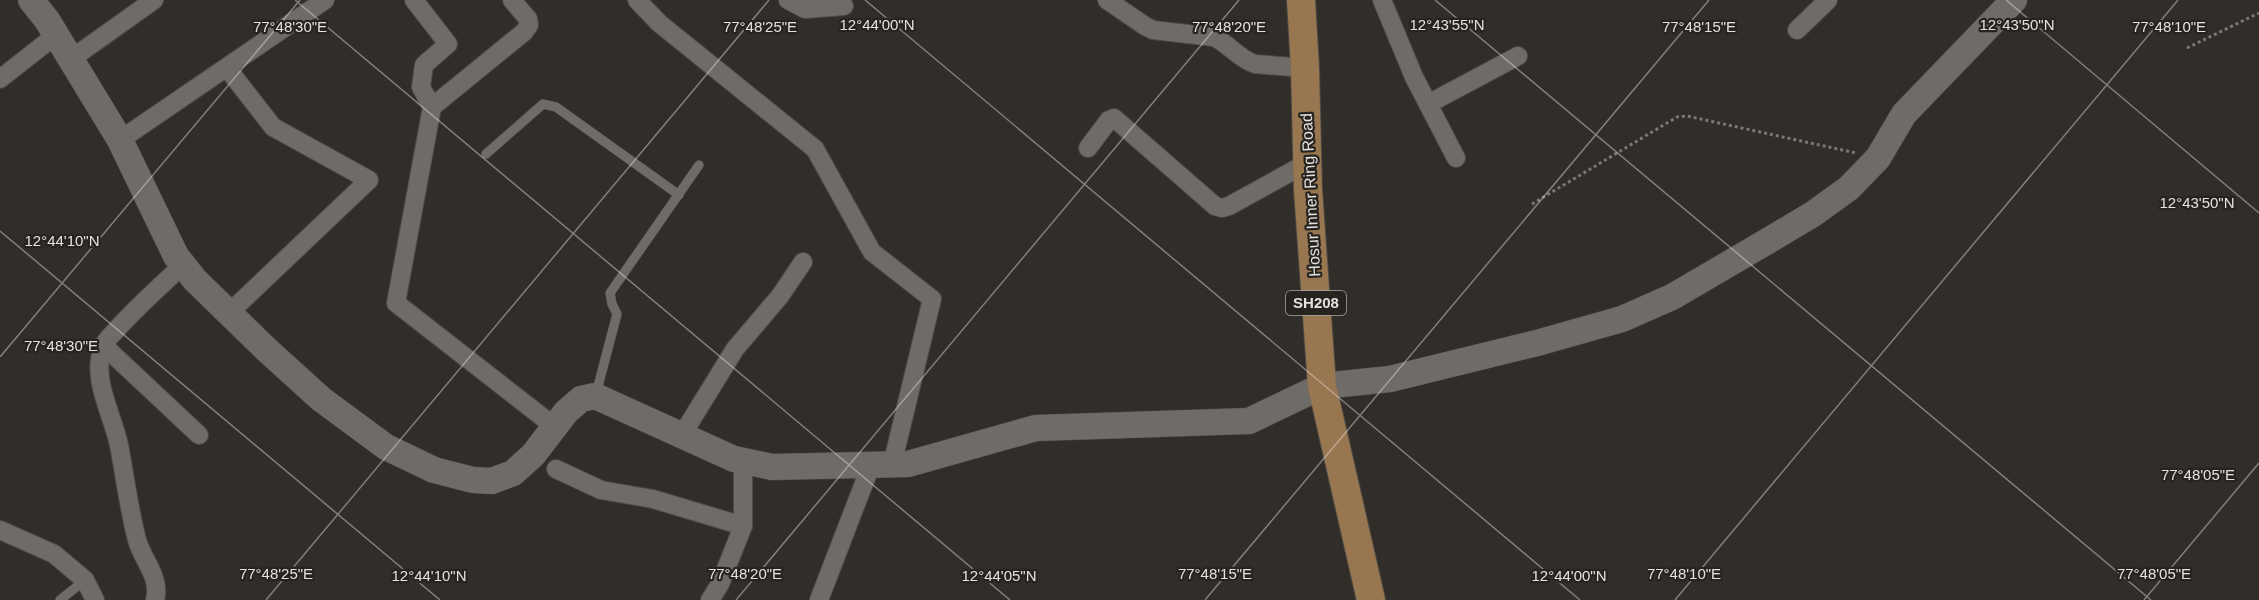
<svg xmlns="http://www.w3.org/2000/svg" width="2259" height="600" font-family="Arial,sans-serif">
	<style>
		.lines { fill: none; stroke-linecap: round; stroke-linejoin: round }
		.lane-casing { stroke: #4e4b47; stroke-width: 10 }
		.street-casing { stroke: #4e4b47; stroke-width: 20 }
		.secondary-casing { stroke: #4e4b47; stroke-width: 27 }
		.primary-casing { stroke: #4e4b47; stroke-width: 30 }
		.path { stroke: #7b7874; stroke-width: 3; stroke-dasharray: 3 3; stroke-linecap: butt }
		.lane { stroke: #6f6b66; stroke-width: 9 }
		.street { stroke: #6f6b66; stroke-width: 18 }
		.secondary { stroke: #6f6b66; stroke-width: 26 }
		.primary { stroke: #98764f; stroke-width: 28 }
		.ticks { fill: none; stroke: #e4e2df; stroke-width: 1.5; stroke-opacity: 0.45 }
		.labels { text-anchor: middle; stroke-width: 4.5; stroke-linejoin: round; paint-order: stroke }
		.shield { fill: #27241f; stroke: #aba9a5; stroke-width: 1.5 }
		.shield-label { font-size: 15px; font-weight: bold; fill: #e4e2df }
		.street-label { font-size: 16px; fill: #e4e2df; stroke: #27241f }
		.ticks-label { font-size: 15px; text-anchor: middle; fill: #e4e2df; stroke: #27241f; stroke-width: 4.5; stroke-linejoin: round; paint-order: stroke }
	</style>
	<rect width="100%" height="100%" fill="#312e29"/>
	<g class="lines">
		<!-- lane casing -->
		<g class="lane-casing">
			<g id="lane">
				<path d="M 486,154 L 543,104 L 556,107 L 679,195"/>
				<path d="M 596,394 L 617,314 L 612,304 L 610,293 L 699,165"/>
				<path d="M 60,600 L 85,580"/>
			</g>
		</g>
		<!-- street casing -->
		<g class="street-casing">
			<g id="street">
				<path d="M 414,0 L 448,44 L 424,65 L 421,87 L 432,107 L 396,303 L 555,427"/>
				<path d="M 637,0 L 659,23 L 815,149 L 872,252 L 932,299 L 892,465"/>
				<path d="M 788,0 L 805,9 L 844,6"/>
				<path d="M 1107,0 L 1145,26 L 1153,30 L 1214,37 C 1229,44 1239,59 1255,64 L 1305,68"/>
				<path d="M 1382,0 L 1414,77 L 1456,158"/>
				<path d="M 1797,30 L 1828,0"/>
				<path d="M 71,59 L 154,0"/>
				<path d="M 227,68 L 273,127 L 369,180 L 229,313"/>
				<path d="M 0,79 L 56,35"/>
				<path d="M 1428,104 L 1518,56"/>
				<path d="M 432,107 L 524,32 L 529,25 L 528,19 L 512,0"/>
				<path d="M 120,140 L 325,0"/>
				<path d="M 1088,148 L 1109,120 L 1114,118 L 1215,206 L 1222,208 L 1229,206 L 1307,163"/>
				<path d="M 103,345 L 199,435"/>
				<path d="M 682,435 L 735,349 L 780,296 L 803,262"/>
				<path d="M 556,469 L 601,490 L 653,499 L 743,526"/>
				<path d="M 0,530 L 54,554 L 85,580 L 95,600"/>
				<path d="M 155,600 C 161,577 143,561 137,540 C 129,509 125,477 119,445 C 112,413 91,379 103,347 C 105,340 113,334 117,329 C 138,306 160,286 183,265"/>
				<path d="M 710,600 L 720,584 L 743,526 L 743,461"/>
				<path d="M 819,600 L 871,465"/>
			</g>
		</g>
		<!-- secondary casing -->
		<g class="secondary-casing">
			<path id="secondary" d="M 31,0 L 47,20 L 120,140 L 176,256 L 195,280 L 267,350 L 321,399 L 386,447 L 434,470 L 473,480 L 492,481 L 513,473 L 533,455 L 566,412 L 581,399 L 595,396 L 734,459 L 772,467 L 908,464 L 1036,428 L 1249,421 L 1322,386 L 1390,379 L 1537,343 L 1622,319 L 1672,297 L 1766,242 L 1813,214 L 1849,188 L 1878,158 L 1904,114 L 2014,0"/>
		</g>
		<!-- primary casing -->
		<g class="primary-casing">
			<path id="primary" d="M 1301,0 L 1305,68 L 1308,190 L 1322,386 L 1371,600"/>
		</g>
		<!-- path -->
		<g class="path">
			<path d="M 2187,48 L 2259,13"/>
			<path d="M 1532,204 L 1677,117 L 1687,116 L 1856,153"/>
		</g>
		<!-- lane -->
		<use href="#lane" class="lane"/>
		<!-- street -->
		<use href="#street" class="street"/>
		<!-- secondary -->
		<use href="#secondary" class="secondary"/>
		<!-- primary -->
		<use href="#primary" class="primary"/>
	</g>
	<!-- ticks -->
	<path class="ticks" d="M 295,0 L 1010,600M 865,0 L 1580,600M 1435,0 L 2151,600M 2006,0 L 2259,213M 0,231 L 440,600M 0,357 L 300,0M 266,600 L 769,0M 736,600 L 1239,0M 1205,600 L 1709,0M 1675,600 L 2178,0M 2144,600 L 2259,463"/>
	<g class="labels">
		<!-- shield labels -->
		<rect class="shield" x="1286" y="291" width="60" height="24" rx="4.5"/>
		<g class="shield-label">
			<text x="1316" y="308">SH208</text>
		</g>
		<!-- street labels -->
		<g class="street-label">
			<text transform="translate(1310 195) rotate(-93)" y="6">Hosur Inner Ring Road</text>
		</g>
	</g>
	<g class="ticks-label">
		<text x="877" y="30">12°44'00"N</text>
		<text x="1447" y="30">12°43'55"N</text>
		<text x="2017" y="30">12°43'50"N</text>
		<text x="290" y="32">77°48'30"E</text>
		<text x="760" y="32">77°48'25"E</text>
		<text x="1229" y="32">77°48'20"E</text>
		<text x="1699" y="32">77°48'15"E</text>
		<text x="2169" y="32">77°48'10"E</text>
		<text x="2197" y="208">12°43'50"N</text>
		<text x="62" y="246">12°44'10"N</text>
		<text x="61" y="351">77°48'30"E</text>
		<text x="2198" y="480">77°48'05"E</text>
		<text x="276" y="579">77°48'25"E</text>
		<text x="745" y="579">77°48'20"E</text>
		<text x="1215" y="579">77°48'15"E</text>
		<text x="1684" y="579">77°48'10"E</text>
		<text x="2154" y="579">77°48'05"E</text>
		<text x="429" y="581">12°44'10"N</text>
		<text x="999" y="581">12°44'05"N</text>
		<text x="1569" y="581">12°44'00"N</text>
	</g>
</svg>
